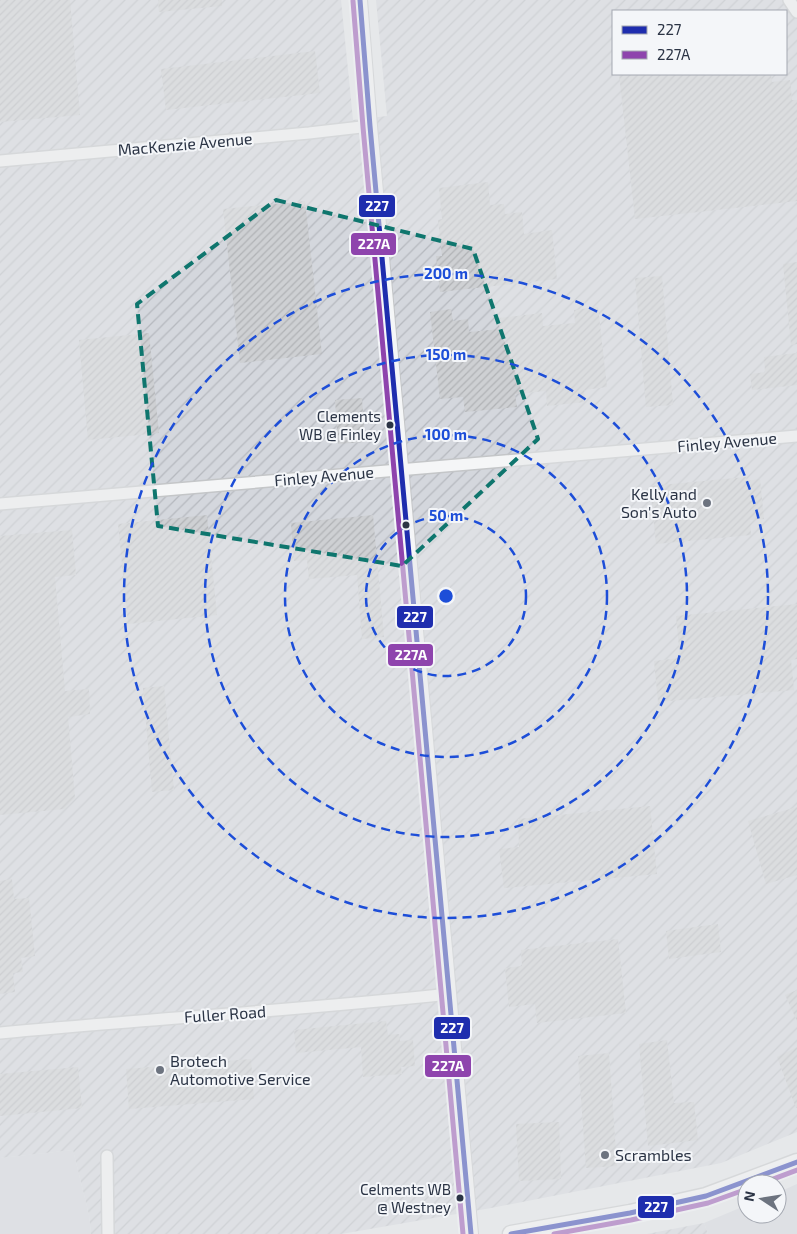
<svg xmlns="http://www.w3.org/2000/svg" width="797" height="1234" font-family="'Exo 2',sans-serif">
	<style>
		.built { fill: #d4d7dd }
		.industrial { fill: url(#industrial-furrows); fill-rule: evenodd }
		.building { fill: url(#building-hatch) }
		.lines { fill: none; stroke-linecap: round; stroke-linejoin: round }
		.minor-casing { stroke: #c4c6c8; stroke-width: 14 }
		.tertiary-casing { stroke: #c4c6c8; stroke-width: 16 }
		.secondary-casing { stroke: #c4c6c8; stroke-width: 19 }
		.minor { stroke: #f5f6f7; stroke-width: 11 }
		.tertiary { stroke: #f5f6f7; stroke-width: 14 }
		.secondary { stroke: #f8f8f8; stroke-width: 16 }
		.bus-1-casing { stroke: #f4f6f9; stroke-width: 9 }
		.bus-2-casing { stroke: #f4f6f9; stroke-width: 9 }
		.bus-1 { stroke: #1e2dae; stroke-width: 5 }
		.bus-2 { stroke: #8e44ad; stroke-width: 5 }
		.marked { fill: none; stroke: #0f766e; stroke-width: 4; stroke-dasharray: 10 6; stroke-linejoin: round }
		.ring { fill: none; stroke: #1d4ed8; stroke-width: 2.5; stroke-dasharray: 9 6 }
		.bus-dot { fill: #2b3445; stroke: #f4f6f9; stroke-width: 2 }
		.poi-dot { fill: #6c737f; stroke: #f4f6f9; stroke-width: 2 }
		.labels { text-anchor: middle; stroke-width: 4; stroke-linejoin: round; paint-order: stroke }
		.bus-label { font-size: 15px; fill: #2b3445; stroke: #f4f6f9; text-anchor: end }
		.street-label { font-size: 16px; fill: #2b3445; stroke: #f4f6f9 }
		.poi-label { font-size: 16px; fill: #2b3445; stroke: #f4f6f9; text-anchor: start }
		.centre { fill: #1d4ed8; stroke: #f4f6f9; stroke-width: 2.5 }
		.ring-label { font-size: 15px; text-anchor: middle; font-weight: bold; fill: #1d4ed8; stroke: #f4f6f9; stroke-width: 4; stroke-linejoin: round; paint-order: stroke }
		.line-badge { stroke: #f4f6f9; stroke-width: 2 }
		.badge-label { font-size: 14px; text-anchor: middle; font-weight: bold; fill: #fff }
	</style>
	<defs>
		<pattern id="industrial-furrows" width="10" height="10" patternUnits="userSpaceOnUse" patternTransform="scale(1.25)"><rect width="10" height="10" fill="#d4d7dd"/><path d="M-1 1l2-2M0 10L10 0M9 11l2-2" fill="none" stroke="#b6b9bf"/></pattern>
		<pattern id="building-hatch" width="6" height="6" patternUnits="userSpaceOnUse" patternTransform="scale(1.25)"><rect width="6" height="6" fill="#ced0d3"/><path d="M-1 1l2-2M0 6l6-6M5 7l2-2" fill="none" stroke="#b1b3b6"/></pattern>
	</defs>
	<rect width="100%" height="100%" fill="#e6e8ea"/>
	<!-- built -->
	<g class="built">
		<path d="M 73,1150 L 89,1215 L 91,1234 L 0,1234 L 0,1158 Z"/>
		<path d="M 797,1184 L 797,1234 L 708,1234 L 704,1223 L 747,1205 L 747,1214 L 777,1214 L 777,1193 Z"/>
	</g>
	<!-- industrial -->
	<g class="industrial">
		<path d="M 0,0 L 341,0 L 353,120 L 387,116 L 376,0 L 797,0 L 797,1132 L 721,1163 L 491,1208 L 341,1234 L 91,1234 L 89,1215 L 73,1150 L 0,1158 ZM 613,11 L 786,11 L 786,74 L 613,74 Z"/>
		<path d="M 704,1223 L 708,1234 L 647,1234 Z"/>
	</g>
	<!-- building -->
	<g class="building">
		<path d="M 0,0 L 70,0 L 80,115 L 0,122 Z"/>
		<path d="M 158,0 L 222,0 L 222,6 L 159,12 Z"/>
		<path d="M 315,51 L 320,93 L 166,110 L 161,69 Z"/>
		<path d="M 619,74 L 771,74 L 772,82 L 790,80 L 792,100 L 797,100 L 797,201 L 635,219 Z"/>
		<path d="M 488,182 L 490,205 L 504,204 L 505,214 L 522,212 L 524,234 L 552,230 L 557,279 L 440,292 L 436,256 L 442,256 L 438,220 L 442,219 L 439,188 Z"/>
		<path d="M 305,201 L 322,354 L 240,363 L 223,209 Z"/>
		<path d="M 797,262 L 797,344 L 791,345 L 783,264 Z"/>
		<path d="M 662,276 L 673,405 L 646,407 L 635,278 Z"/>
		<path d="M 598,307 L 607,387 L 584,390 L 585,402 L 547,406 L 546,391 L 515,394 L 517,407 L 465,412 L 463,397 L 440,399 L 430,312 L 451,309 L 453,321 L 468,319 L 469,332 L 500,329 L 499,318 L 542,313 L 543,326 L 575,323 L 574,310 Z"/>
		<path d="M 149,333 L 159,433 L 88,440 L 79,340 Z"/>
		<path d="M 797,353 L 797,385 L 752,390 L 750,374 L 765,372 L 764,357 Z"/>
		<path d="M 362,398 L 365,442 L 338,444 L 335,400 Z"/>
		<path d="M 746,477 L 747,481 L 760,479 L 764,519 L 750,520 L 751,535 L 656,544 L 650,486 Z"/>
		<path d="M 207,515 L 217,615 L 128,624 L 118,524 Z"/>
		<path d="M 373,515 L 384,637 L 362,639 L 357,575 L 309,579 L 307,560 L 294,561 L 291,523 Z"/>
		<path d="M 72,530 L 76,575 L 55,577 L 65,691 L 89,689 L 90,714 L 68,717 L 75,798 L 64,809 L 0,815 L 0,536 Z"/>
		<path d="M 797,604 L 797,659 L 791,660 L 794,690 L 658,702 L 654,661 L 680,658 L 676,616 Z"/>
		<path d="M 164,686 L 174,790 L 152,792 L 143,688 Z"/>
		<path d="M 650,806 L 657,874 L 504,888 L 499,849 L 519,847 L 518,819 Z"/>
		<path d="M 797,807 L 797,875 L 766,884 L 748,821 Z"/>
		<path d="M 12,879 L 14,899 L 29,898 L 35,956 L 21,958 L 23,972 L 13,973 L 15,992 L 0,994 L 0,881 Z"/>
		<path d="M 718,924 L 721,952 L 669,959 L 666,931 Z"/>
		<path d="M 618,939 L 626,1013 L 537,1023 L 535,1004 L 509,1007 L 505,968 L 522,966 L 521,950 Z"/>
		<path d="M 797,990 L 797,1021 L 785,995 Z"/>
		<path d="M 386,1021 L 388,1035 L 399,1034 L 400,1041 L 413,1040 L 415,1066 L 401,1067 L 402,1074 L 363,1077 L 361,1047 L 296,1053 L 294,1030 Z"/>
		<path d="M 667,1040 L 674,1103 L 694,1102 L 698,1140 L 648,1146 L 639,1044 Z"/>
		<path d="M 797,1047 L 797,1108 L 796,1108 L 777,1057 Z"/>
		<path d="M 609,1053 L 617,1166 L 586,1168 L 578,1056 Z"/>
		<path d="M 251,1059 L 254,1099 L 129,1109 L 126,1069 Z"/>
		<path d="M 78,1067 L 82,1108 L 0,1116 L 0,1074 Z"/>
		<path d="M 559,1122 L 561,1179 L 519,1181 L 516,1124 Z"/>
	</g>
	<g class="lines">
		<!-- minor casing -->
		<g class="minor-casing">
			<g id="minor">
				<path d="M 789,0 L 797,12"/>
				<path d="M 0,161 L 309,133 L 370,126"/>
				<path d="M 0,504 L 797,436"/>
				<path d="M 0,1033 C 150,1019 300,1010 449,994"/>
				<path d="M 107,1156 L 108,1234"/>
			</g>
		</g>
		<!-- tertiary casing -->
		<g class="tertiary-casing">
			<path id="tertiary" d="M 360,0 L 370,126 L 471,1234"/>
		</g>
		<!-- secondary casing -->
		<g class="secondary-casing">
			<path id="secondary" d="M 511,1234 L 630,1213 L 706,1196 L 797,1162"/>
		</g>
		<!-- minor -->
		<use href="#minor" class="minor"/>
		<!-- tertiary -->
		<use href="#tertiary" class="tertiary"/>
		<!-- secondary -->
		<use href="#secondary" class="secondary"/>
		<!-- bus-1 casing -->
		<g class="bus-1-casing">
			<g id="bus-1">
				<path d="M 360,0 L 370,126 L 471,1234"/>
				<path d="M 511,1234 L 630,1213 L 706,1196 L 797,1162"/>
			</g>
		</g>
		<!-- bus-2 casing -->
		<g class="bus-2-casing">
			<g id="bus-2">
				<path d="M 353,1 L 363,127 L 463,1234"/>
				<path d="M 760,1184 L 797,1170"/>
				<path d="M 554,1234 L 631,1220 L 708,1203 L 747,1189"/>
			</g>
		</g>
		<!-- bus-1 -->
		<use href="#bus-1" class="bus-1"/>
		<!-- bus-2 -->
		<use href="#bus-2" class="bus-2"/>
	</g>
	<!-- marked area -->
	<path d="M0 0H797V1234H0ZM 276,200 L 473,249 L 538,439 L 402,566 L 158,526 L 137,304 Z" fill="#e6e8ea" fill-opacity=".55" fill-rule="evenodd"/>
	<path class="marked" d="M 276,200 L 473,249 L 538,439 L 402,566 L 158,526 L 137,304 Z"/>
	<!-- distance rings -->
	<g class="ring">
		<circle cx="446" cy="596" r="80"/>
		<circle cx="446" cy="596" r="161"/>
		<circle cx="446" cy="596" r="241"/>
		<circle cx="446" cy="596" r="322"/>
	</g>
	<!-- markers -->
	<g class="bus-dot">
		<circle cx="390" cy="425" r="4.5"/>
		<circle cx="406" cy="525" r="4.5"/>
		<circle cx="460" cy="1198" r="4.5"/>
	</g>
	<g class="poi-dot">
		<circle cx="707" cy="503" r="5"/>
		<circle cx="160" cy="1070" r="5"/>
		<circle cx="605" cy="1155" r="5"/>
	</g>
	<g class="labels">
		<!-- bus labels -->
		<g class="bus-label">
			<text x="381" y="422">Clements<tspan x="381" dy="18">WB @ Finley</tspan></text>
			<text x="451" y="1195">Celments WB<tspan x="451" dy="18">@ Westney</tspan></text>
		</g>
		<!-- street labels -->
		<g class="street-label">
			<text transform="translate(185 144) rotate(-5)" y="6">MacKenzie Avenue</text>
			<text transform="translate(727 442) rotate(-5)" y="6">Finley Avenue</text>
			<text transform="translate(324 476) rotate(-5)" y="6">Finley Avenue</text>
			<text transform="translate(225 1014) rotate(-4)" y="6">Fuller Road</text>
		</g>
		<!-- poi labels -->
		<g class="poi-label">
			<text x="697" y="500" text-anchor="end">Kelly and<tspan x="697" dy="18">Son's Auto</tspan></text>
			<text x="170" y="1067">Brotech<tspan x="170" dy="18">Automotive Service</tspan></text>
			<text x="615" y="1161">Scrambles</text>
		</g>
	</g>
	<circle cx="446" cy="596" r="8" class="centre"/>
	<g class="ring-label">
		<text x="446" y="279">200 m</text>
		<text x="446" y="360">150 m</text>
		<text x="446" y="440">100 m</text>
		<text x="446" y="521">50 m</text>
	</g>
	<g class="line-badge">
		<rect x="358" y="194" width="38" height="24" rx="5" fill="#1e2dae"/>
		<rect x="350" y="232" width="47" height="24" rx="5" fill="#8e44ad"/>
		<rect x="396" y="605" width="38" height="24" rx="5" fill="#1e2dae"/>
		<rect x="387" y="643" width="47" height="24" rx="5" fill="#8e44ad"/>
		<rect x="433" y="1016" width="38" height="24" rx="5" fill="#1e2dae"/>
		<rect x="424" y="1054" width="48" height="24" rx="5" fill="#8e44ad"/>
		<rect x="637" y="1195" width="38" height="24" rx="5" fill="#1e2dae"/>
	</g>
	<g class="badge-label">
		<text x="377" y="211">227</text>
		<text x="374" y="249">227A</text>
		<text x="415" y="622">227</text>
		<text x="411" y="660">227A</text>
		<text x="452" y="1033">227</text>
		<text x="448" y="1071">227A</text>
		<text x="656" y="1212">227</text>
	</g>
	<!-- legend -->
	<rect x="612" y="10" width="175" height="65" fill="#f4f6f9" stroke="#a4a8b1"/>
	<rect x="622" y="26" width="25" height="8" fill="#1e2dae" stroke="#a4a8b1"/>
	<text x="657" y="35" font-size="15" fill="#2b3445">227</text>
	<rect x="622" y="51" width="25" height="8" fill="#8e44ad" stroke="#a4a8b1"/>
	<text x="657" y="60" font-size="15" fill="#2b3445">227A</text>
	<!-- north arrow -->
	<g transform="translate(762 1199) rotate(282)"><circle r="24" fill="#f4f6f9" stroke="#a4a8b1"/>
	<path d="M0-4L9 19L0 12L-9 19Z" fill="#6c737f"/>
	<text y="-8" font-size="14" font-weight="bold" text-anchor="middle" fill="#2b3445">N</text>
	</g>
</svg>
